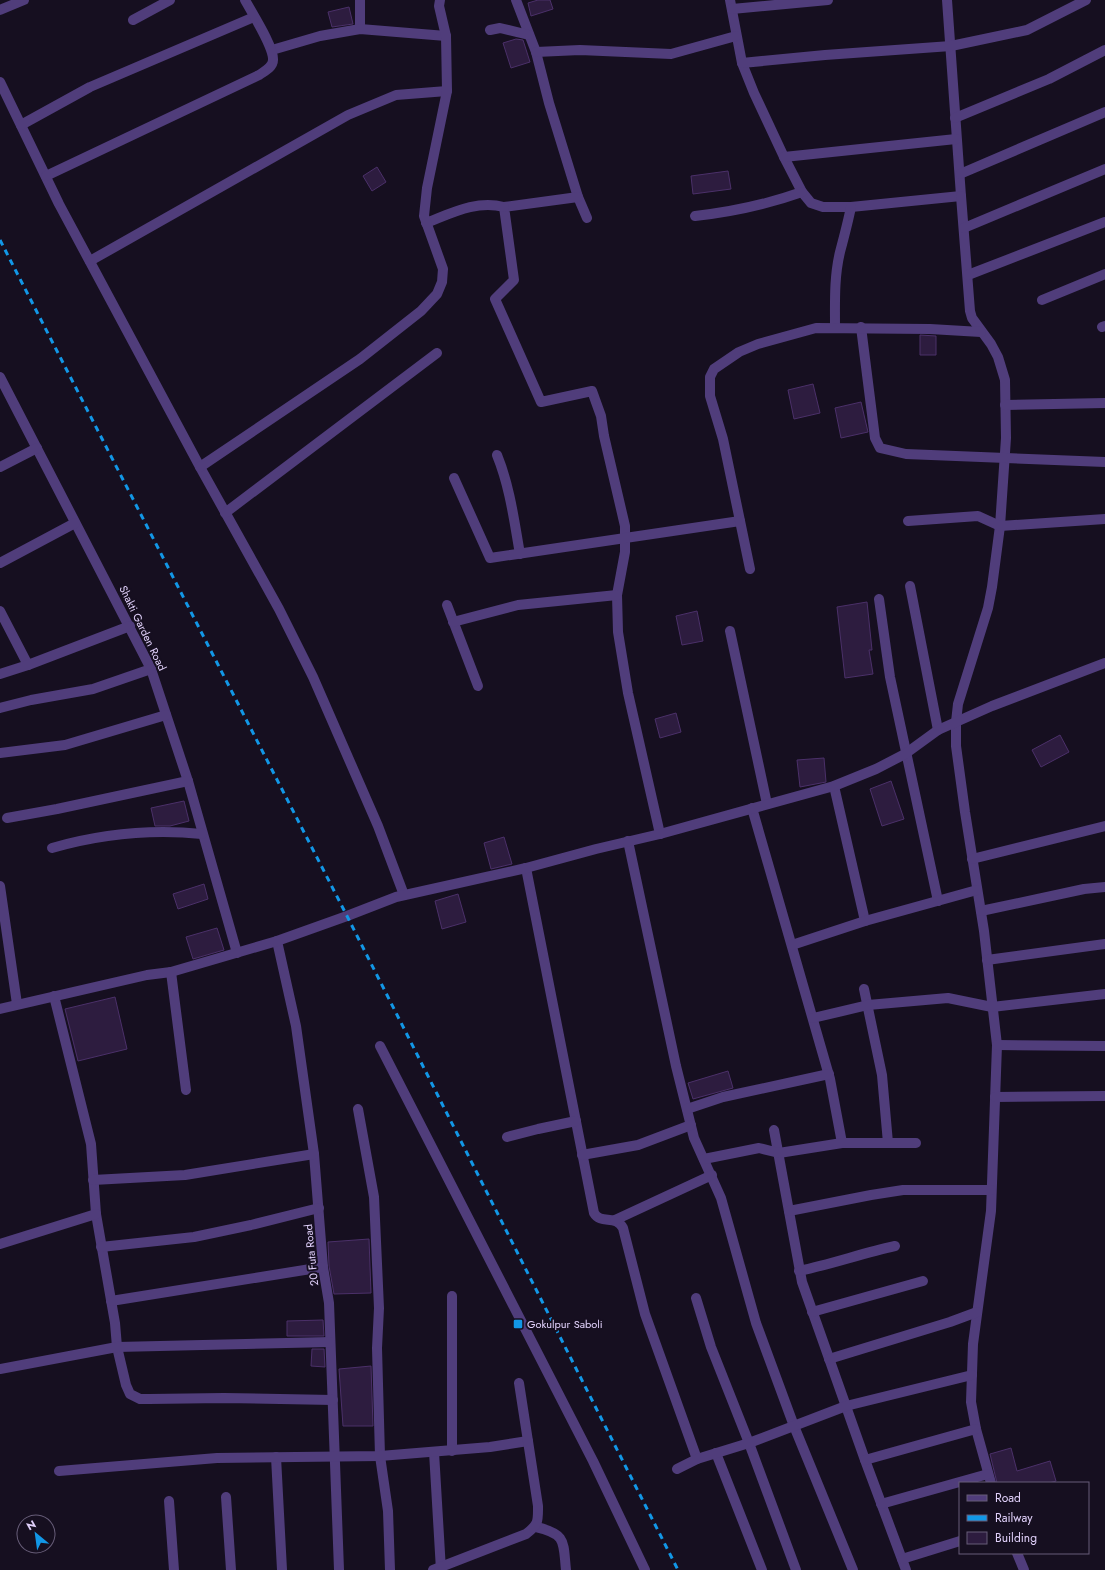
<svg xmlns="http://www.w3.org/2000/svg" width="1105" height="1570" font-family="Jost,sans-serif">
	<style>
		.building { fill: #2d1c3f; stroke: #4b3069 }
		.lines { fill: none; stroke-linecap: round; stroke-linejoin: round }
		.minor { stroke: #503d7b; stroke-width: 10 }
		.rail { stroke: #1297e6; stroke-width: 3; stroke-dasharray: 6 5; stroke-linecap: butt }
		.poi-dot { fill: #1297e6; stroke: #160f20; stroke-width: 1.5 }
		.labels { text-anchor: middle; stroke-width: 4; stroke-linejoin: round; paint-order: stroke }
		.street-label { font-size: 11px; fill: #e1d1fb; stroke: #160f20 }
		.poi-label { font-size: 11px; fill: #e1d1fb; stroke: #160f20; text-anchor: start }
	</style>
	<rect width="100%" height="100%" fill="#160f20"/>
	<!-- building -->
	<g class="building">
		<path d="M 538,0 L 550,0 L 553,9 L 531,16 L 528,3 Z"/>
		<path d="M 349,7 L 353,24 L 332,27 L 328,12 Z"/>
		<path d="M 516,39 L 523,40 L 530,62 L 511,68 L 503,43 Z"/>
		<path d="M 377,167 L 386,182 L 372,191 L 363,176 Z"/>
		<path d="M 728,171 L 731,189 L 693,194 L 691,176 Z"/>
		<path d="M 920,335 L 936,336 L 936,355 L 920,355 Z"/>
		<path d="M 813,384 L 820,413 L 794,419 L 788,390 Z"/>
		<path d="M 861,402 L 868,432 L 841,438 L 835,408 Z"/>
		<path d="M 867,602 L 872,650 L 869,650 L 873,674 L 845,678 L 837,607 Z"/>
		<path d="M 697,611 L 703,641 L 682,645 L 676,616 Z"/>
		<path d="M 676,713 L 681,732 L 660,738 L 655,719 Z"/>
		<path d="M 1060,735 L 1069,752 L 1041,767 L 1032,750 Z"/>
		<path d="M 824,758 L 826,782 L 800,787 L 797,760 Z"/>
		<path d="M 891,781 L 904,819 L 882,826 L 870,789 Z"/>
		<path d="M 184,801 L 189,821 L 170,826 L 155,826 L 151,808 Z"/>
		<path d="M 504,837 L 512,864 L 491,869 L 484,843 Z"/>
		<path d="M 204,884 L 208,899 L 178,909 L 173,894 Z"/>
		<path d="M 458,894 L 466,922 L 442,929 L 435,901 Z"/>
		<path d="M 217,928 L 224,950 L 193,959 L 186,937 Z"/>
		<path d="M 115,997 L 127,1049 L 78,1061 L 65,1009 Z"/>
		<path d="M 728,1071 L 733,1088 L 693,1099 L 688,1083 Z"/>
		<path d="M 369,1239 L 371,1293 L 334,1294 L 329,1266 L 328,1242 Z"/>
		<path d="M 323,1320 L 324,1336 L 287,1336 L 287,1321 Z"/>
		<path d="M 312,1349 L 324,1349 L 325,1367 L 311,1366 Z"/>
		<path d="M 371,1366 L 373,1426 L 343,1426 L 339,1369 Z"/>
		<path d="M 1011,1448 L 1017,1471 L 1050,1461 L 1056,1481 L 1049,1483 L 997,1483 L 990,1454 Z"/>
	</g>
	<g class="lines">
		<!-- minor -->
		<g class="minor">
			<path d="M 360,0 L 360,29"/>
			<path d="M 516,0 L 536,52 L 549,103 L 578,197 L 587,218"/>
			<path d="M 730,0 L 742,63 L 754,93 L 784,157 L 802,192 L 811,203 L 823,207 L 851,207 L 961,196 L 947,0"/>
			<path d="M 732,9 L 828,0"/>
			<path d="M 0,10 L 24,0"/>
			<path d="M 133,20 L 170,0"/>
			<path d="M 490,30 L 500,28 L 529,35"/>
			<path d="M 272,50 L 320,36 L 360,29 L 446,36"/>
			<path d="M 536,52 L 580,50 L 671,54 L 736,36"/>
			<path d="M 742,63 L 825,55 L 951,46 L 1027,30 L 1086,0"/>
			<path d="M 0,82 L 59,204 L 200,467 L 279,609 L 313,677 L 378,826 L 404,895"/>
			<path d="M 955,118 L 1049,79 L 1105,50"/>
			<path d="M 21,125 L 90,87 L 254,17"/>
			<path d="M 784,157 L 956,139"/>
			<path d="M 960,174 L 1105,112"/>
			<path d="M 46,176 L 259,75 C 265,71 273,67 273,60 C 274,47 252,13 245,0"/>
			<path d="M 961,196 L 970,311 L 972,318 L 991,344 L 998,357 L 1005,380 L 1006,438 L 1000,526 L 992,587 L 988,608 L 958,704 L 956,722 L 956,746 L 965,812 L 984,931 L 997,1045 L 991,1211 L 973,1344 L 971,1402 L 976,1429 L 991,1483"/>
			<path d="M 578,197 L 504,207 L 514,280 L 495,299 L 541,402 L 592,391 L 601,416 L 604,436 L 625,526 L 625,552 L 617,595 L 618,632 L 628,693 L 660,834"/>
			<path d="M 695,216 C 731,212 768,204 802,192"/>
			<path d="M 426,223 C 452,213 476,200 504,207"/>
			<path d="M 964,228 L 1105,169"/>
			<path d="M 90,261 L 348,115 L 396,95 L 447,91"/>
			<path d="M 968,275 L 1105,222"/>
			<path d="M 1042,300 L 1105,274"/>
			<path d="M 835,327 C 835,302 834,277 840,252 C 844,237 848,222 851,207"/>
			<path d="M 861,327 L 875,438 L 880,448 L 906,454 L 1105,462"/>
			<path d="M 1102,327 L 1105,326"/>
			<path d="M 0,377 L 151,669 L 188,781 L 237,953"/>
			<path d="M 1005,405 L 1105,403"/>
			<path d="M 497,455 C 510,487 514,520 520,554"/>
			<path d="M 0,467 L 37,448"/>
			<path d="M 200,467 L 360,359 L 421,311 L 437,294 L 442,282 L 443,269 L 424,216 L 427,188 L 447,91 L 446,36 L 439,6 L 440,0"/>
			<path d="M 454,478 L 490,558 L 740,521"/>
			<path d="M 225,513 L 437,353"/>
			<path d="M 908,521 L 978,516 L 1000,526 L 1105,519"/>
			<path d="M 0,563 L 75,523"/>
			<path d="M 750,569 L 723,439 L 710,396 L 710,377 L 714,369 L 739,352 L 758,344 L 816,328 L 930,329 L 981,332"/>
			<path d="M 910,586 L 938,730"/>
			<path d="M 879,599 L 890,677 L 938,901"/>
			<path d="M 447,605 L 478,686"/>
			<path d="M 0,611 L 28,665"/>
			<path d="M 453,622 L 518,605 L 617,595"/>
			<path d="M 730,631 L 767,804"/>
			<path d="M 0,674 L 28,665 L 130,626"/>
			<path d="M 0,708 L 31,700 L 93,689 L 151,669"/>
			<path d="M 0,753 L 65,745 L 166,715"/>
			<path d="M 834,786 L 865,921"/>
			<path d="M 752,808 L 830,1079 L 842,1143"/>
			<path d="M 7,818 L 57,809 L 188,781"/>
			<path d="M 628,841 L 676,1066 L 694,1138 L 721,1198 L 756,1323 L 794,1426 L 853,1570"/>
			<path d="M 52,848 C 101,834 152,829 202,834"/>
			<path d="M 972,859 L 1105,826"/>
			<path d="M 526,868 L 594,1213 C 601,1225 616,1214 623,1228 L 645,1314 L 697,1459"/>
			<path d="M 0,886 L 17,1004"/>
			<path d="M 981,911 L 1084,889 L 1105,887"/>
			<path d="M 277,941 L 296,1026 L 314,1154 L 323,1267 L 329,1303 L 339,1570"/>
			<path d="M 792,945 L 865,921 L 977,890"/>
			<path d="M 987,960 L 1105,944"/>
			<path d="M 171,972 L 186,1090"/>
			<path d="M 864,989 L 882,1075 L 888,1143"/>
			<path d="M 54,996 L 91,1144 L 96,1214 L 115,1323 L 117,1347 L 126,1385 L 130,1394 L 140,1399 L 149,1399 L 224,1398 L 333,1400"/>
			<path d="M 0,1009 L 147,975 L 171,972 L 277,941 L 347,916 L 396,897 L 526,868 L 596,849 L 660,834 L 834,786 L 876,769 L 905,754 L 938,730 L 992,706 L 1105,663"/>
			<path d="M 813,1018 L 868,1005 L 948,998 L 992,1007 L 1105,994"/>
			<path d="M 997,1045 L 1105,1046"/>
			<path d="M 380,1046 L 593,1461 L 645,1570"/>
			<path d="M 995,1097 L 1105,1096"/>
			<path d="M 358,1109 L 374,1197 L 379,1308 L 377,1348 L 380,1456 L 388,1511 L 390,1570"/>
			<path d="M 687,1109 L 723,1097 L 829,1074"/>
			<path d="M 774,1130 L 802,1282 L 865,1460 L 906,1570"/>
			<path d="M 507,1137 L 538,1129 L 576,1121"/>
			<path d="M 582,1155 L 638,1145 L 691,1125"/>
			<path d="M 704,1159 L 759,1148 L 779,1153 L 842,1143 L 916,1143"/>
			<path d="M 93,1180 L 185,1175 L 314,1154"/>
			<path d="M 789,1211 L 871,1195 L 903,1190 L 991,1190"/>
			<path d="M 615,1220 L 712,1175"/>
			<path d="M 0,1244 L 96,1214"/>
			<path d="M 101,1247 L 194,1237 L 251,1225 L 319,1208"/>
			<path d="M 799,1271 C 832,1264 863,1253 895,1246"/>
			<path d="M 696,1298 L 711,1347 L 749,1443 L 796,1570"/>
			<path d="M 111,1301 L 323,1267"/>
			<path d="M 812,1312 L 923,1281"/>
			<path d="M 829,1359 L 950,1322 L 977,1312"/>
			<path d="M 0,1369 L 117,1347 L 330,1342"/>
			<path d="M 452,1451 L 452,1296"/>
			<path d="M 434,1452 L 441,1570"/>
			<path d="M 716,1453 L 762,1570"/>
			<path d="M 276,1457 L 282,1570"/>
			<path d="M 865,1460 L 976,1429"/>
			<path d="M 677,1469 L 697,1459 L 749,1443 L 846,1406 L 972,1375"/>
			<path d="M 59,1471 L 217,1458 L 380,1456 L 490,1447 L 528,1441"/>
			<path d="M 226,1497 L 231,1570"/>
			<path d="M 169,1501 L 174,1570"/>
			<path d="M 881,1504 L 988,1474"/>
			<path d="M 536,1527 C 567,1534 563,1542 566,1570"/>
			<path d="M 1017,1553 L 1024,1570"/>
			<path d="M 902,1559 L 960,1541"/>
			<path d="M 433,1570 L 526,1534 C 539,1524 538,1521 538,1506 L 519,1383"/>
		</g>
		<!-- rail -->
		<path class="rail" d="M 0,240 L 347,916 L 678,1570"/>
	</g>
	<!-- markers -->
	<rect class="poi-dot" x="513" y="1319" width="10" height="10" rx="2"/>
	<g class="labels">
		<!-- street labels -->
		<g class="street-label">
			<text transform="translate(143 628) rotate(64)" y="4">Shakti Garden Road</text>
			<text transform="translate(311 1255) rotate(-96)" y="4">20 Futa Road</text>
		</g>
		<!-- poi labels -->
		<g class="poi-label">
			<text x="527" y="1328">Gokulpur Saboli</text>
		</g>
	</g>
	<!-- legend -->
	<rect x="959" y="1482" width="130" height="72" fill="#160f20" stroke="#675d78"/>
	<rect x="967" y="1495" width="20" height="6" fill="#503d7b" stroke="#675d78"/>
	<text x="995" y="1502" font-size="12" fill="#e1d1fb">Road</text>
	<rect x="967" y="1515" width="20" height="6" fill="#1297e6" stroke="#675d78"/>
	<text x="995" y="1522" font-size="12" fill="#e1d1fb">Railway</text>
	<rect x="967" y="1532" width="20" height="12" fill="#2d1c3f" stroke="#675d78"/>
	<text x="995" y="1542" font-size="12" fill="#e1d1fb">Building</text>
	<!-- north arrow -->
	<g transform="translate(36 1534) rotate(331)"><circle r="19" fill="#160f20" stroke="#675d78"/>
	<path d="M0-3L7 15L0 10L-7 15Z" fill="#1297e6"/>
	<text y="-6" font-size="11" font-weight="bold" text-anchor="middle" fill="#e1d1fb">N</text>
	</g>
</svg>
